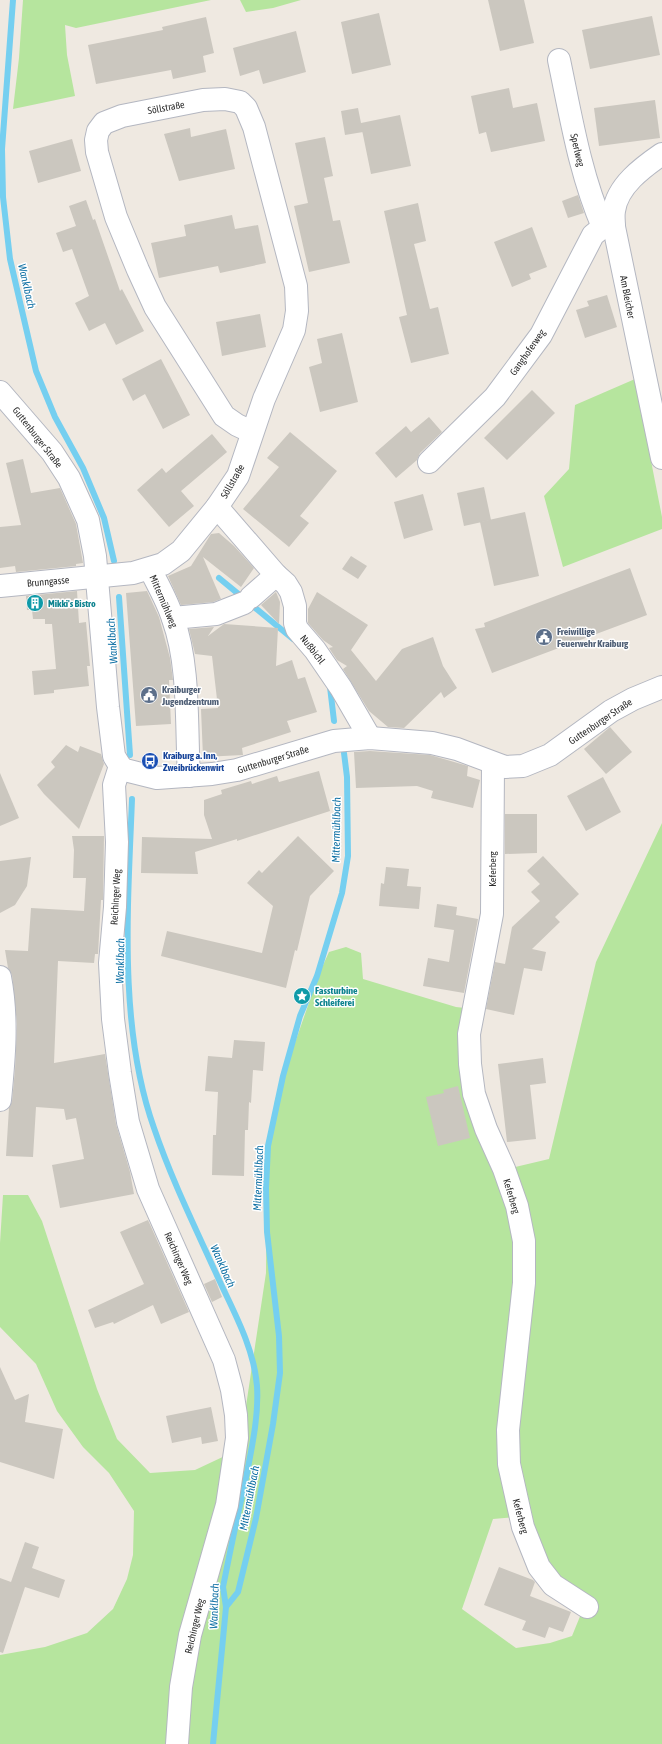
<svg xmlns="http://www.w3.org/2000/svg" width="662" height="1744" font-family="'Asap Condensed',sans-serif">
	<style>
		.green { fill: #b6e59e; fill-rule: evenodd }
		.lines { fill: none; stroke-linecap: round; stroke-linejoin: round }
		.stream { stroke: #75cff0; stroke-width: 6 }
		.building { fill: #cbc7bf }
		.street-casing { stroke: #b4b7c1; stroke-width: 24 }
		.secondary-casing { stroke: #b4b7c1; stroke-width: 24 }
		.street { stroke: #fff; stroke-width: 22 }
		.secondary { stroke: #fff; stroke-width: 22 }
		.labels { text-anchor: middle; stroke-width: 3; stroke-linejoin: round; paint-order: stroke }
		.street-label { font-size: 10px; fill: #2e2e2e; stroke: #fff }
		.culture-label { font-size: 10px; font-weight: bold; fill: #0d838f; stroke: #fff; text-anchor: start }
		.service-label { font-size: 10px; font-weight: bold; fill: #4e5e75; stroke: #fff; text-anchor: start }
		.transit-label { font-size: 10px; font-weight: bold; fill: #164399; stroke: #fff; text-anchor: start }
		.water-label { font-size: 11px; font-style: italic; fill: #0d6fa3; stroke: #fff }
	</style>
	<rect width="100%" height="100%" fill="#efe9e1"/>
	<!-- green -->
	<g class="green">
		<path d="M 23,0 L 211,0 L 76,28 L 65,25 L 67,55 L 75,96 L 13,109 L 19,58 Z"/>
		<path d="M 240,0 L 301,0 L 273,8 L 246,12 Z"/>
		<path d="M 635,379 L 662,517 L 662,529 L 563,567 L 544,496 L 569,469 L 575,405 Z"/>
		<path d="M 662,823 L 662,1744 L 184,1744 L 188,1704 L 188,1673 L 195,1641 L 215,1577 L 238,1469 L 243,1426 L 266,1273 L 267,1157 L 275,1100 L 319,974 L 329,952 L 346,947 L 361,953 L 363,979 L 456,1007 L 465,1008 C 464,1039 462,1069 469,1099 C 481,1146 510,1187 516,1236 C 517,1250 516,1266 516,1281 C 515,1332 507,1381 502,1432 L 516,1429 L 518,1382 L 529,1288 L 529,1259 L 527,1225 L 511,1168 L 549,1159 L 596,962 ZM 514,1517 L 532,1564 L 542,1581 L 581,1614 L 572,1636 L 550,1643 L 516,1648 L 462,1609 L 493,1519 Z"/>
		<path d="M 3,1195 L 28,1195 L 42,1221 L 97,1389 L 117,1439 L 150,1473 L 195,1470 L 229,1454 L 169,1744 L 0,1744 L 0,1655 L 45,1647 L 87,1633 L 113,1609 L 127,1579 L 133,1555 L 134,1511 L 109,1473 L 83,1447 L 57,1411 L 36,1364 L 0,1327 L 0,1243 Z"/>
	</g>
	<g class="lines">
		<!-- stream -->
		<g class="stream">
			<path d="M 13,0 L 2,149 L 3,197 L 10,259 L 36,371 L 55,417 L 83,468 L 104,518 L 114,561"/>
			<path d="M 219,578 L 293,639"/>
			<path d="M 119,597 L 130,755"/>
			<path d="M 330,687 L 334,721"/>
			<path d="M 132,799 C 128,904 118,1027 154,1128 C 172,1181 197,1231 220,1282 C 235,1314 254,1349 257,1386 C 259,1418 251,1451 245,1483 C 237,1517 230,1552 223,1587 L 226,1607 L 213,1744"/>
			<path d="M 226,1607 L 238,1592 L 256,1518 L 273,1424 L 280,1373 L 279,1336 L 267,1232 L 266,1188 L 268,1146 L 283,1076 L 300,1016 L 317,976 L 342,893 L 348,856 L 347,777 L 344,753"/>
		</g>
	</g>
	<!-- building -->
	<g class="building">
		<path d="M 488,0 L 524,0 L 534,43 L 500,51 Z"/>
		<path d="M 379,13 L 391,65 L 352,74 L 341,22 Z"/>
		<path d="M 652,16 L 660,55 L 590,69 L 582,30 Z"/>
		<path d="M 206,17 L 214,53 L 203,56 L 206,72 L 173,79 L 171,70 L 96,84 L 88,45 L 163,30 L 162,27 Z"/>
		<path d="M 296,31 L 306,72 L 263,84 L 259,70 L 240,76 L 233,48 Z"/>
		<path d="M 509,88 L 513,108 L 537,103 L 545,141 L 491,152 L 486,132 L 479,134 L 471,96 Z"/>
		<path d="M 655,100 L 660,138 L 599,146 L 594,108 Z"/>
		<path d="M 358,108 L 361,123 L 400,115 L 411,166 L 371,174 L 362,130 L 363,132 L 345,135 L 341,111 Z"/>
		<path d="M 190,128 L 191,137 L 226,129 L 235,169 L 179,181 L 164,134 Z"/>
		<path d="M 325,137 L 333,176 L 324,178 L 333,221 L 340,220 L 350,263 L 309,272 L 294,206 L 308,203 L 295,143 Z"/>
		<path d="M 72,139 L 81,171 L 38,183 L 29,151 Z"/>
		<path d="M 578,195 L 584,213 L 568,218 L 562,201 Z"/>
		<path d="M 86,200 L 93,220 L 95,219 L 120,291 L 122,289 L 144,331 L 116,345 L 105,323 L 89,331 L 75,303 L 89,296 L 72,249 L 63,252 L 56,233 L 76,226 L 69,206 Z"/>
		<path d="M 418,203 L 426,241 L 414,244 L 430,309 L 438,307 L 449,354 L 411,363 L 399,317 L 407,315 L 384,211 Z"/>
		<path d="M 232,215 L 235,229 L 258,225 L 266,263 L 220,273 L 218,266 L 159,278 L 151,243 L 186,236 L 184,225 Z"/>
		<path d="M 532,227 L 547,267 L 529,274 L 531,279 L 512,287 L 494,242 Z"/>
		<path d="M 607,295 L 617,327 L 585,338 L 576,310 L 589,306 L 587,301 Z"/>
		<path d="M 260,314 L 266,347 L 222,356 L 216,322 Z"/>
		<path d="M 342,333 L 358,402 L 320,412 L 309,367 L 322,363 L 317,339 Z"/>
		<path d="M 161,359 L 190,415 L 163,429 L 145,394 L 133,401 L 122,379 Z"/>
		<path d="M 532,390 L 555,413 L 507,460 L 484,438 Z"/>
		<path d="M 429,417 L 442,432 L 420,453 L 417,460 L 396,478 L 375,453 L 406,426 L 411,432 Z"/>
		<path d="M 290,432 L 337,471 L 300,516 L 309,523 L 289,547 L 243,509 L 279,467 L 267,458 Z"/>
		<path d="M 212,434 L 227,452 L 181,491 L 194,506 L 169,527 L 137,490 L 162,468 L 166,473 Z"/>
		<path d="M 23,459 L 31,493 L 60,488 L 76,524 L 83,563 L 76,564 L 76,566 L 16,572 L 15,566 L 0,568 L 0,527 L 21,525 L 6,463 Z"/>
		<path d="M 484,487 L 491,520 L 464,526 L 457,493 Z"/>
		<path d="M 423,494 L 433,530 L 404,539 L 394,502 Z"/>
		<path d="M 525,512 L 539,576 L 494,586 L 480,522 Z"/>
		<path d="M 219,533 L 234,546 L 254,568 L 241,587 L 203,557 L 221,599 L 213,602 L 181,605 L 168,576 L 191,566 L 211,534 Z"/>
		<path d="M 351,556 L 367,566 L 358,579 L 342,569 Z"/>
		<path d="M 630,568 L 647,615 L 492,673 L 475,629 L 485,627 L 484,623 Z"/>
		<path d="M 77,591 L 79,623 L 86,622 L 90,666 L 87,666 L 89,686 L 54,690 L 54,693 L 34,695 L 32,671 L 56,669 L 52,624 L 45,624 L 45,619 L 33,619 L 32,610 L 27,610 L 26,596 Z"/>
		<path d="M 147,591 L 159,617 L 170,658 L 173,680 L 169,680 L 171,724 L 136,726 L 126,593 Z"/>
		<path d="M 276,592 L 280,602 L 279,624 L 261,605 Z"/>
		<path d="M 317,592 L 368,625 L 351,650 L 376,681 L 402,649 L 433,637 L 443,666 L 457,688 L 444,698 L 441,692 L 404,728 L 388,727 L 369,711 L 343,669 L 347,666 L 337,660 L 329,648 L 333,647 L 323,640 L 308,623 L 308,609 Z"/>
		<path d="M 224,624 L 278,628 L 276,666 L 292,660 L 298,679 L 305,677 L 317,712 L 287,721 L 291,732 L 242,748 L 243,755 L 203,757 L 201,709 L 218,708 L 212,656 L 195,654 L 189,629 L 214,627 L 208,636 Z"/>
		<path d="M 610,727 L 632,752 L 606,774 L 584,749 Z"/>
		<path d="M 66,745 L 78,752 L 80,746 L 101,754 L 104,764 L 79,829 L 44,794 L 37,785 L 55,767 L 51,762 Z"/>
		<path d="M 370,751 L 430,755 L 468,766 L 467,776 L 480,780 L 473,808 L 431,798 L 433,791 L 417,786 L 356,788 L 354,752 Z"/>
		<path d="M 319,771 L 330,811 L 237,841 L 237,839 L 195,852 L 198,874 L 141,873 L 142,837 L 212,839 L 204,815 L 204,800 L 222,794 L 221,790 L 251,781 L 252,784 L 277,776 L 279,782 Z"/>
		<path d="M 0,773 L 19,818 L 0,826 Z"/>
		<path d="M 603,777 L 621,812 L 586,831 L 567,796 Z"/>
		<path d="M 505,814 L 537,814 L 537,853 L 505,854 Z"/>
		<path d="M 72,836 L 104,836 L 103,900 L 101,900 L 98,954 L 95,954 L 94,963 L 58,961 L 54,1063 L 105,1054 L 116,1124 L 130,1172 L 134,1194 L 60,1208 L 52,1165 L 84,1159 L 76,1118 L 66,1120 L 64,1109 L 36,1107 L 33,1157 L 6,1156 L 9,1108 L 12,1101 L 15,1070 L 17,1024 L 12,975 L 8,968 L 5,950 L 28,951 L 31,908 L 84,911 L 86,878 L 73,878 L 74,850 Z"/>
		<path d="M 298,836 L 334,871 L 310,896 L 297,951 L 295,950 L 286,988 L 161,956 L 167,931 L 262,953 L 273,906 L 247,883 L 259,870 L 262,873 Z"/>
		<path d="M 543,856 L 579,894 L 555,917 L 560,922 L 532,949 L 546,952 L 542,971 L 524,968 L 514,1015 L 486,1009 L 495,962 L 505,964 L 512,927 L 540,901 L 531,892 L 540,884 L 527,871 Z"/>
		<path d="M 31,857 L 27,886 L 15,905 L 0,913 L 0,861 Z"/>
		<path d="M 386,867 L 409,869 L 407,886 L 421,887 L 419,909 L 379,906 L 381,883 L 384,884 Z"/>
		<path d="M 437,904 L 457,907 L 456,915 L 478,919 L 464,993 L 423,986 L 428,958 L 449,962 L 454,930 L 434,927 Z"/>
		<path d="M 234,1040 L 265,1042 L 263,1071 L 253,1070 L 251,1103 L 249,1102 L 248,1130 L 245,1130 L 244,1176 L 212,1175 L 213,1135 L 216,1135 L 218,1092 L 205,1091 L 208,1056 L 232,1058 Z"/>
		<path d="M 543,1058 L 546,1083 L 530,1085 L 536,1139 L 507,1142 L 498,1064 Z"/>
		<path d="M 458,1086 L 470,1138 L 438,1146 L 426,1097 L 444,1093 L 443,1090 Z"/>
		<path d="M 148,1220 L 189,1312 L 161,1324 L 153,1305 L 114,1324 L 113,1322 L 95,1328 L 88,1310 L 144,1284 L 120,1232 Z"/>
		<path d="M 215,1279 L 222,1297 L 212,1302 L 204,1284 Z"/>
		<path d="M 0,1367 L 15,1400 L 29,1394 L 25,1422 L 63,1429 L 54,1479 L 0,1462 Z"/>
		<path d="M 211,1407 L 218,1441 L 202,1444 L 201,1437 L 172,1443 L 166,1416 Z"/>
		<path d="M 25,1542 L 39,1547 L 32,1568 L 65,1580 L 59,1598 L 25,1587 L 3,1653 L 0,1652 L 0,1578 L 11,1582 Z"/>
		<path d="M 499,1567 L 533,1580 L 535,1582 L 530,1596 L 571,1612 L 563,1632 L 549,1627 L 545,1638 L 522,1630 L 526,1621 L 484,1605 Z"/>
	</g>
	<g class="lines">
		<!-- street casing -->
		<g class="street-casing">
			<g id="street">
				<path d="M 559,60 C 571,117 580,174 603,227 L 614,227"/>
				<path d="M 662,154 C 643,167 617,186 614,211 C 613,216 614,221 614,227 L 662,458"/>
				<path d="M 429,462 L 495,397 L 541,335 L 593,235 L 603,227"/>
				<path d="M 217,507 L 276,575 L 286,584 L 291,592 L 295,606 L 295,623 L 297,629 L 315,650 L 341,688 L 370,738"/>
				<path d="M 150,569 C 158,585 168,602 173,619 C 190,665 186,727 189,776"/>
				<path d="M 0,586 L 133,573 L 163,564 L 181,551 L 217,507 L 238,476 L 264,399 L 294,330 L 297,311 L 296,286 L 254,127 L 246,108 L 240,102 L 225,99 L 203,100 L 122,116 L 104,123 L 98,131 L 96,140 L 97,152 L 116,217 L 138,270 L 155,307 L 224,416 L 237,425 L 252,432"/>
				<path d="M 251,597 L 276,575"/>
				<path d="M 173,618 L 216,614 L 244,603"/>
				<path d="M 493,764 L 492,914 L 469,1034 L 470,1064 L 474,1094 L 486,1129 L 504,1169 L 517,1206 L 524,1241 L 524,1283 L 508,1430 L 509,1464 L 523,1527 L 539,1567 L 553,1585 L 587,1607"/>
				<path d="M 120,766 L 114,785 L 117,842 L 115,907 L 110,963 L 113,1019 L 120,1073 L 128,1122 L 148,1189 L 224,1360 L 232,1390 L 236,1415 L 237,1438 L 227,1505 L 190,1635 L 181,1687 L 177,1744"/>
			</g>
		</g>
		<!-- secondary casing -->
		<g class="secondary-casing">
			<g id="secondary">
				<path d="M 0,392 L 52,452 L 69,478 L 88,520 L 95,556 L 108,707 L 114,756 L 120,766 L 125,770 L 157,778 L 212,774 L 237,770 L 334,741 L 370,738 L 432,743 L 457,749 L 505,767 L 523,766 L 550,755 L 611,711 L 633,699 L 662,687"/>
				<path d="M 0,977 C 8,1019 4,1059 0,1100"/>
			</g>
		</g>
		<!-- street -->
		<use href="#street" class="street"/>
		<!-- secondary -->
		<use href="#secondary" class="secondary"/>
	</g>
	<!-- icons -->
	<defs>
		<g id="building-disc" transform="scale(0.9)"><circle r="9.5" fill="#0f9aa8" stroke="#fff"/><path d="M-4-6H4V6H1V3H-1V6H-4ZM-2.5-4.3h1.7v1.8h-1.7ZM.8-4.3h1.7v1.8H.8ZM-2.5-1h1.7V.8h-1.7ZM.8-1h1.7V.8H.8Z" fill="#fff"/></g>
		<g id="civic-disc" transform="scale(0.9)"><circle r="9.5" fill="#5c6f8a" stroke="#fff"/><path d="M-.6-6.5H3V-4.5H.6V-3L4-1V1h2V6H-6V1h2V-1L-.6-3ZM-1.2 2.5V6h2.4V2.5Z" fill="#fff"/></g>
		<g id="bus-disc" transform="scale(0.9)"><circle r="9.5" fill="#1a4fb4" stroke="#fff"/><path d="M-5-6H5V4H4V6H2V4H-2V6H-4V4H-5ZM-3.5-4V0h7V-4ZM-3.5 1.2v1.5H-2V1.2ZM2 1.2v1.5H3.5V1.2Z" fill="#fff"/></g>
		<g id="sight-disc" transform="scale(0.9)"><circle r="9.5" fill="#0f9aa8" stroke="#fff"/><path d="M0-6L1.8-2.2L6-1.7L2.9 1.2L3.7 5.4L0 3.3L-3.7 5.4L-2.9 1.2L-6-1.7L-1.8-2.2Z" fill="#fff"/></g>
	</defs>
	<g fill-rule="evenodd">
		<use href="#building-disc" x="35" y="603"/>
		<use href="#civic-disc" x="544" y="637"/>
		<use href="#civic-disc" x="149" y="695"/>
		<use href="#bus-disc" x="150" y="761"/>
		<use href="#sight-disc" x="302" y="996"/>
	</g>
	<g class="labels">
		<!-- street labels -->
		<g class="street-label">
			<text transform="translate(166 107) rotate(-10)" y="4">Söllstraße</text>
			<text transform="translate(578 150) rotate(77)" y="4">Sperlweg</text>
			<text transform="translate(628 297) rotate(79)" y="4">Am Bleicher</text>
			<text transform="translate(527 352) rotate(-55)" y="4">Ganghoferweg</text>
			<text transform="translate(38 437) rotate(52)" y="4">Guttenburger Straße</text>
			<text transform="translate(232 481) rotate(-60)" y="4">Söllstraße</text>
			<text transform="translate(48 581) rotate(-5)" y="4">Brunngasse</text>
			<text transform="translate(164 601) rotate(67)" y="4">Mittermühlweg</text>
			<text transform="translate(313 649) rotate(52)" y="4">Nußbichl</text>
			<text transform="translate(600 721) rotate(-34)" y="4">Guttenburger Straße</text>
			<text transform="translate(273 759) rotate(-17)" y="4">Guttenburger Straße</text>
			<text transform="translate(492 869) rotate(-90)" y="4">Keferberg</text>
			<text transform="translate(115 897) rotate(-87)" y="4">Reichinger Weg</text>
			<text transform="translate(512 1196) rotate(73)" y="4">Keferberg</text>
			<text transform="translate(179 1258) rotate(66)" y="4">Reichinger Weg</text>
			<text transform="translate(521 1516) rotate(75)" y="4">Keferberg</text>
			<text transform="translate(194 1626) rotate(-77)" y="4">Reichinger Weg</text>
		</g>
		<!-- culture labels -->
		<g class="culture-label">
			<text x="48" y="607">Mikki's Bistro</text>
			<text x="315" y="994">Fassturbine<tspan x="315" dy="12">Schleiferei</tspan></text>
		</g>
		<!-- service labels -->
		<g class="service-label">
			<text x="557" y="635">Freiwillige<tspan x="557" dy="12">Feuerwehr Kraiburg</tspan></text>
			<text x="162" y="693">Kraiburger<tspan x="162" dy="12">Jugendzentrum</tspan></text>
		</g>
		<!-- transit labels -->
		<g class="transit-label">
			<text x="163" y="759">Kraiburg a. Inn,<tspan x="163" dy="12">Zweibrückenwirt</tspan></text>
		</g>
		<!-- water labels -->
		<g class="water-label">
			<text transform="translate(27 286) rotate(77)" y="4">Wanklbach</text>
			<text transform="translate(112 641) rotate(-94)" y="4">Wanklbach</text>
			<text transform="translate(336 830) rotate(-89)" y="4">Mittermühlbach</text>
			<text transform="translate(120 961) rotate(-89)" y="4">Wanklbach</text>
			<text transform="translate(258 1178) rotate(-88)" y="4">Mittermühlbach</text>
			<text transform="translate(223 1266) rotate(66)" y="4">Wanklbach</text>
			<text transform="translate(249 1498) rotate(-79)" y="4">Mittermühlbach</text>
			<text transform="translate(214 1606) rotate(-88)" y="4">Wanklbach</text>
		</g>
	</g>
</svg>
